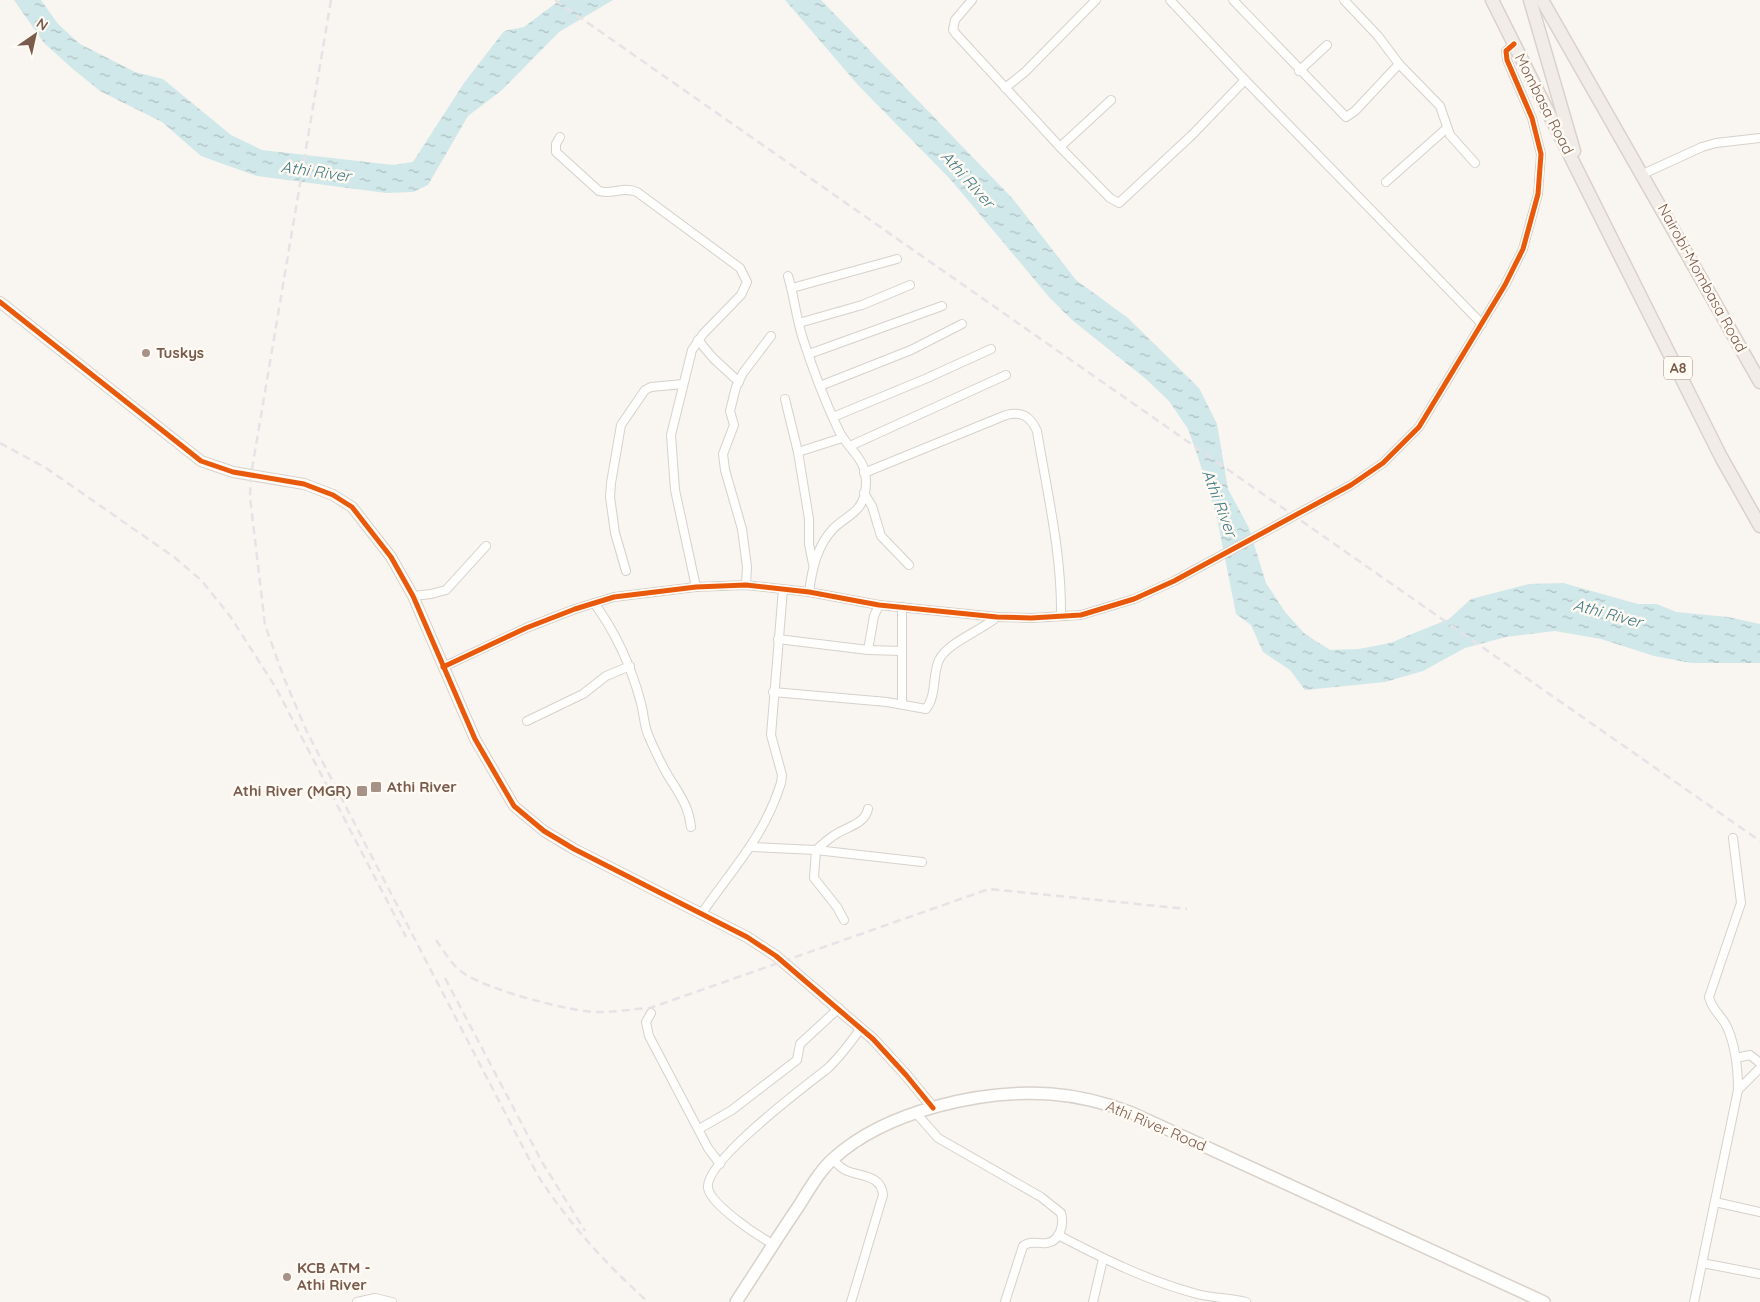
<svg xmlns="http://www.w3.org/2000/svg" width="1760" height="1302" font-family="Quicksand,sans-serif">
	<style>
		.water { fill: url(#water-ripples) }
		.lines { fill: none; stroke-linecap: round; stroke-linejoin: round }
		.minor-casing { stroke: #d7d1cb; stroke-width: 10 }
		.tertiary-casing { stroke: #d7d1cb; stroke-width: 12 }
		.secondary-casing { stroke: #d9d2cb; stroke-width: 14 }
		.trunk-casing { stroke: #dad1cc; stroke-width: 15 }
		.minor { stroke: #fefefd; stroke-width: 8 }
		.tertiary { stroke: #fefefd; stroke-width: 10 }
		.secondary { stroke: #fefefd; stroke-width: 11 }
		.trunk { stroke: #f2ece8; stroke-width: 12 }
		.rail { stroke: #e6e3e7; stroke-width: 2.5; stroke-dasharray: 8 5; stroke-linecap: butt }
		.cycleway-casing { stroke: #fffaf3; stroke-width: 8 }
		.cycleway { stroke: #e8590c; stroke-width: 5 }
		.poi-dot { fill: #a69286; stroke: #fffaf3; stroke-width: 2 }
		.labels { text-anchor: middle; stroke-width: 5; stroke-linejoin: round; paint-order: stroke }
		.shield { fill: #fffaf3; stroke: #a28b7f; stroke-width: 1 }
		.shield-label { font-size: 14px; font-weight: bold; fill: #7a5c4d }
		.street-label { font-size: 15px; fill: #7a5c4d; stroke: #fffaf3 }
		.poi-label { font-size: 15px; font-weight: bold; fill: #7a5c4d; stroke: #fffaf3; text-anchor: start }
		.water-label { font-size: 16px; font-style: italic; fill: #437c86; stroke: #fffaf3 }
	</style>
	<defs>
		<pattern id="water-ripples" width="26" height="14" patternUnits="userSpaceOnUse" patternTransform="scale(1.25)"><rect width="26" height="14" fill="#d0e8ea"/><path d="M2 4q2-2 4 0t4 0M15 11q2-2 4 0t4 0" fill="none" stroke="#aebfc0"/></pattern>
	</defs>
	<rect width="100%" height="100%" fill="#f9f5f0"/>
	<!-- water -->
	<g class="water">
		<path d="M 14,0 L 41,0 L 58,24 L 80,44 L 135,72 L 163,79 L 231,135 L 262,150 L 393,165 L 413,162 L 464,83 L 504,31 L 524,27 L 560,0 L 613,0 L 559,32 L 502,90 L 468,116 L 428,185 L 413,192 L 386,193 L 257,176 L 201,156 L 162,122 L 100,91 L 73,69 L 44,43 Z"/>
		<path d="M 785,0 L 821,0 L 1013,199 L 1076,280 L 1128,318 L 1199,388 L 1217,424 L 1228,489 L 1249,528 L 1266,583 L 1285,612 L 1305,634 L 1330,650 L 1359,649 L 1390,643 L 1449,619 L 1471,599 L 1529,584 L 1563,583 L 1638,604 L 1657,604 L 1676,612 L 1728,617 L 1760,624 L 1760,663 L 1691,663 L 1654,656 L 1601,639 L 1555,631 L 1506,637 L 1465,648 L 1423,671 L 1385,682 L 1305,690 L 1290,670 L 1263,652 L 1251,625 L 1236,614 L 1217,518 L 1198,457 L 1188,429 L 1169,401 L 1146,379 L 1072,320 L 1049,297 L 951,180 L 858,85 Z"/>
	</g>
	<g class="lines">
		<!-- minor casing -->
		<g class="minor-casing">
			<g id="minor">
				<path d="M 972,0 L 955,20 L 953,30 L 956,34 L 1060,147 L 1110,198 L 1119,203 L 1193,134 L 1245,80"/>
				<path d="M 1170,0 L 1245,80 L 1482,324"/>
				<path d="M 1233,0 L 1346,117 L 1355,111 L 1399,64"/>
				<path d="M 1344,0 L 1378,36 L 1399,64 L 1440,106 L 1450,135 L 1475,163"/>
				<path d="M 1299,71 L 1327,45"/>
				<path d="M 1005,88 L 1025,72 L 1096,0"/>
				<path d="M 560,137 L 556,144 L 556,152 L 599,191 C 612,195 623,186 637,192 L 740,268 L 747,282 L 741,295 L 703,334 L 692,350 L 671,435 L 675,490 L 696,587"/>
				<path d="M 1060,147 L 1111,100"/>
				<path d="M 1643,174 L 1702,147 L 1716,143 L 1760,138"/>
				<path d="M 1386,182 L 1447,128"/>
				<path d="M 788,276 C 794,296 796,316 802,336 C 812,367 824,399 838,429 C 849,453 871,458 865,493 C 861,513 846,516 833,529 C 817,546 812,569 809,592"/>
				<path d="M 792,288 L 897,259"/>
				<path d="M 799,323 L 862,305 L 910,285"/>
				<path d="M 698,340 L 713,358 L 739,382"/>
				<path d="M 809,354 L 942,306"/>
				<path d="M 820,386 L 911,350 L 962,324"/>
				<path d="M 785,399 L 798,452"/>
				<path d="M 833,417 L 925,379 L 991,349"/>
				<path d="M 850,446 L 1006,375"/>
				<path d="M 864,473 L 1006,415 C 1022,411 1030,416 1037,431 C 1047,492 1062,554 1061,616"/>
				<path d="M 864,493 L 872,506 L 881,536 L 909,565"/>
				<path d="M 813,564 L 809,544 L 809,519 L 798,452 L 842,438"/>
				<path d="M 626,571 L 615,533 L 610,497 L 611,483 L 621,425 L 645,390 L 651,387 L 683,384"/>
				<path d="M 746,585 L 747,567 L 742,529 L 725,470 L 723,454 L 734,425 L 730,411 L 736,387 L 743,373 L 771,336"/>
				<path d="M 413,596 L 431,594 L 446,590 L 486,546"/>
				<path d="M 594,603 C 617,634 631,666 641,703 C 644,714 644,727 649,737 C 656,753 664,771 674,785 C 683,800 689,809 691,827"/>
				<path d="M 902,607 L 902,704"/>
				<path d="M 778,639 L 868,650 L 874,616 L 879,605"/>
				<path d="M 868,650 L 902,651"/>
				<path d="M 443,667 L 526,628 L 575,609 L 614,597 L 696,587 L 746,585 L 809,592 L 879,605 L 997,617 L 1031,618 L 1081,615 L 1134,599 L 1174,581 L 1351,485 L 1383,463 L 1419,427 L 1505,285 L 1523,249 L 1538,194 L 1541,154 L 1532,118 L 1507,60 L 1506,51 L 1514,44"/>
				<path d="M 773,692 L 887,702 L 926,709 C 937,695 932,675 939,660 C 947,643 982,630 997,617"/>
				<path d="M 527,721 L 583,694 L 606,676 L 630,666"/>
				<path d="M 752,847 L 816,850 L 922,862"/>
				<path d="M 702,913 C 733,868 764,837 781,783 L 782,775 L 771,735 L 783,589"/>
				<path d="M 844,920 L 837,907 L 814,878 L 816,850 C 823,844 830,837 838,833 C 850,826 865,823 868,809"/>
				<path d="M 651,1013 L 646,1022 L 649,1036 L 708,1148 L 720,1164"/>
				<path d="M 1736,1058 L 1750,1055 L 1760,1063"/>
				<path d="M 1738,1090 L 1760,1068"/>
				<path d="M 916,1113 L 938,1138 L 1041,1197 L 1061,1213 C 1064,1223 1061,1241 1047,1243 C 1038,1244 1032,1240 1023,1246 L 1005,1302"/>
				<path d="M 699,1129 L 732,1110 L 797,1060 L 800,1044 L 839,1008"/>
				<path d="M 832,1159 C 836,1163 840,1167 845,1170 C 860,1177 881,1174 883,1195 L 851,1302"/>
				<path d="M 1715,1202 L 1760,1212"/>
				<path d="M 1058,1235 C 1102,1258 1148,1281 1197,1294 C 1213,1298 1230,1298 1246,1302"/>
				<path d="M 773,1244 C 758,1236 711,1205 708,1188 C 704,1162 805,1086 827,1069 C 840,1057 851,1042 861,1028"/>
				<path d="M 1702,1263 L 1760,1274"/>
				<path d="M 357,1302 L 375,1298 L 392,1302"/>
				<path d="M 1093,1302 L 1103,1259"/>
				<path d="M 1694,1302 L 1738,1090 C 1738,1069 1736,1047 1727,1027 C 1722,1016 1711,1009 1709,997 L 1741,903 L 1733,838"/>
			</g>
		</g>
		<!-- tertiary casing -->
		<g class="tertiary-casing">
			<path id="tertiary" d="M 0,302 L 201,461 L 233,472 L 304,484 L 333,495 L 352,507 L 391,557 L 413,596 L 475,739 L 514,806 L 544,831 L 574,849 L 747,937 L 776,956 L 873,1039 L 906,1075 L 933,1108"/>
		</g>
		<!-- secondary casing -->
		<g class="secondary-casing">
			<path id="secondary" d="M 736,1302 C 757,1270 777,1238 798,1207 C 809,1190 819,1171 834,1158 C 886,1111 982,1089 1051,1094 C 1079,1096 1106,1103 1132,1113 L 1544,1302"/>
		</g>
		<!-- trunk casing -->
		<g class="trunk-casing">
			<g id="trunk">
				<path d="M 1492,0 L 1721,457 L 1760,526"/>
				<path d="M 1530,0 L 1574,151"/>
				<path d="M 1542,0 L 1760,382"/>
			</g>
		</g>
		<!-- minor -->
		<use href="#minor" class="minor"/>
		<!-- tertiary -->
		<use href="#tertiary" class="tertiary"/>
		<!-- secondary -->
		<use href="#secondary" class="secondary"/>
		<!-- trunk -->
		<use href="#trunk" class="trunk"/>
		<!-- rail -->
		<g class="rail">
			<path d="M 331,0 L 251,475 L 250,497 L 265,625 L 284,678 L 307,732 L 538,1176 C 572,1227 603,1261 648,1302"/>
			<path d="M 555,0 L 1760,841"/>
			<path d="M 0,443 L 46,468 L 174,557 L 201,580 L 230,616 L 276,688 L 406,937"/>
			<path d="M 436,940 C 444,951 451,964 462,972 C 484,989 573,1013 600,1012 C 617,1012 633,1009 650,1008 L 989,889 L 1187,909"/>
			<path d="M 445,978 L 542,1162 L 585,1231"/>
		</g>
		<!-- cycleway casing -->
		<g class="cycleway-casing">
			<g id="cycleway">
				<path d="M 0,302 L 201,461 L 233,472 L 304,484 L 333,495 L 352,507 L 391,557 L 413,596 L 475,739 L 514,806 L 544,831 L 574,849 L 747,937 L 776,956 L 873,1039 L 906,1075 L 933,1108"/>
				<path d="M 443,667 L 526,628 L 575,609 L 614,597 L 696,587 L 746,585 L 809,592 L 879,605 L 997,617 L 1031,618 L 1081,615 L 1134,599 L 1174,581 L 1351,485 L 1383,463 L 1419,427 L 1505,285 L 1523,249 L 1538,194 L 1541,154 L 1532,118 L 1507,60 L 1506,51 L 1514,44"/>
			</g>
		</g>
		<!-- cycleway -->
		<use href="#cycleway" class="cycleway"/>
	</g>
	<!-- markers -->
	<g class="poi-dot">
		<circle cx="146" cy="353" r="5"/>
		<rect x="370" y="781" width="12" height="12" rx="2.5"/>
		<rect x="356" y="785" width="12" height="12" rx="2.5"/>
		<circle cx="287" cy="1277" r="5"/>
	</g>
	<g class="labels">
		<!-- shield labels -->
		<rect class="shield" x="1664" y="356.5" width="28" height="23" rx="4"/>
		<g class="shield-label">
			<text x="1678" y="373">A8</text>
		</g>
		<!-- street labels -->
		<g class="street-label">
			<text transform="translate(1544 104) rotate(63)" y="5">Mombasa Road</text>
			<text transform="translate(1702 278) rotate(61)" y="5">Nairobi-Mombasa Road</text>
			<text transform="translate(1156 1126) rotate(23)" y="5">Athi River Road</text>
		</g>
		<!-- poi labels -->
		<g class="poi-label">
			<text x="156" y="358">Tuskys</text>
			<text x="387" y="792">Athi River</text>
			<text x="351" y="796" text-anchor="end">Athi River (MGR)</text>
			<text x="297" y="1273">KCB ATM -<tspan x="297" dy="17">Athi River</tspan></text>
		</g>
		<!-- water labels -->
		<g class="water-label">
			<text transform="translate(316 171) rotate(8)" y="6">Athi River</text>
			<text transform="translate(968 179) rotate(48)" y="6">Athi River</text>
			<text transform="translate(1220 503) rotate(69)" y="6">Athi River</text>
			<text transform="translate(1608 613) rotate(15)" y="6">Athi River</text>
		</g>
	</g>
	<!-- north arrow -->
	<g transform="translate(35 35) rotate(34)" stroke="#fffaf3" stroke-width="4" paint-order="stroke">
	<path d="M0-4L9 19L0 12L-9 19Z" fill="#7a5c4d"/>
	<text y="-8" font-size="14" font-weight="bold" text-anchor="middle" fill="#7a5c4d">N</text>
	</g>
</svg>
